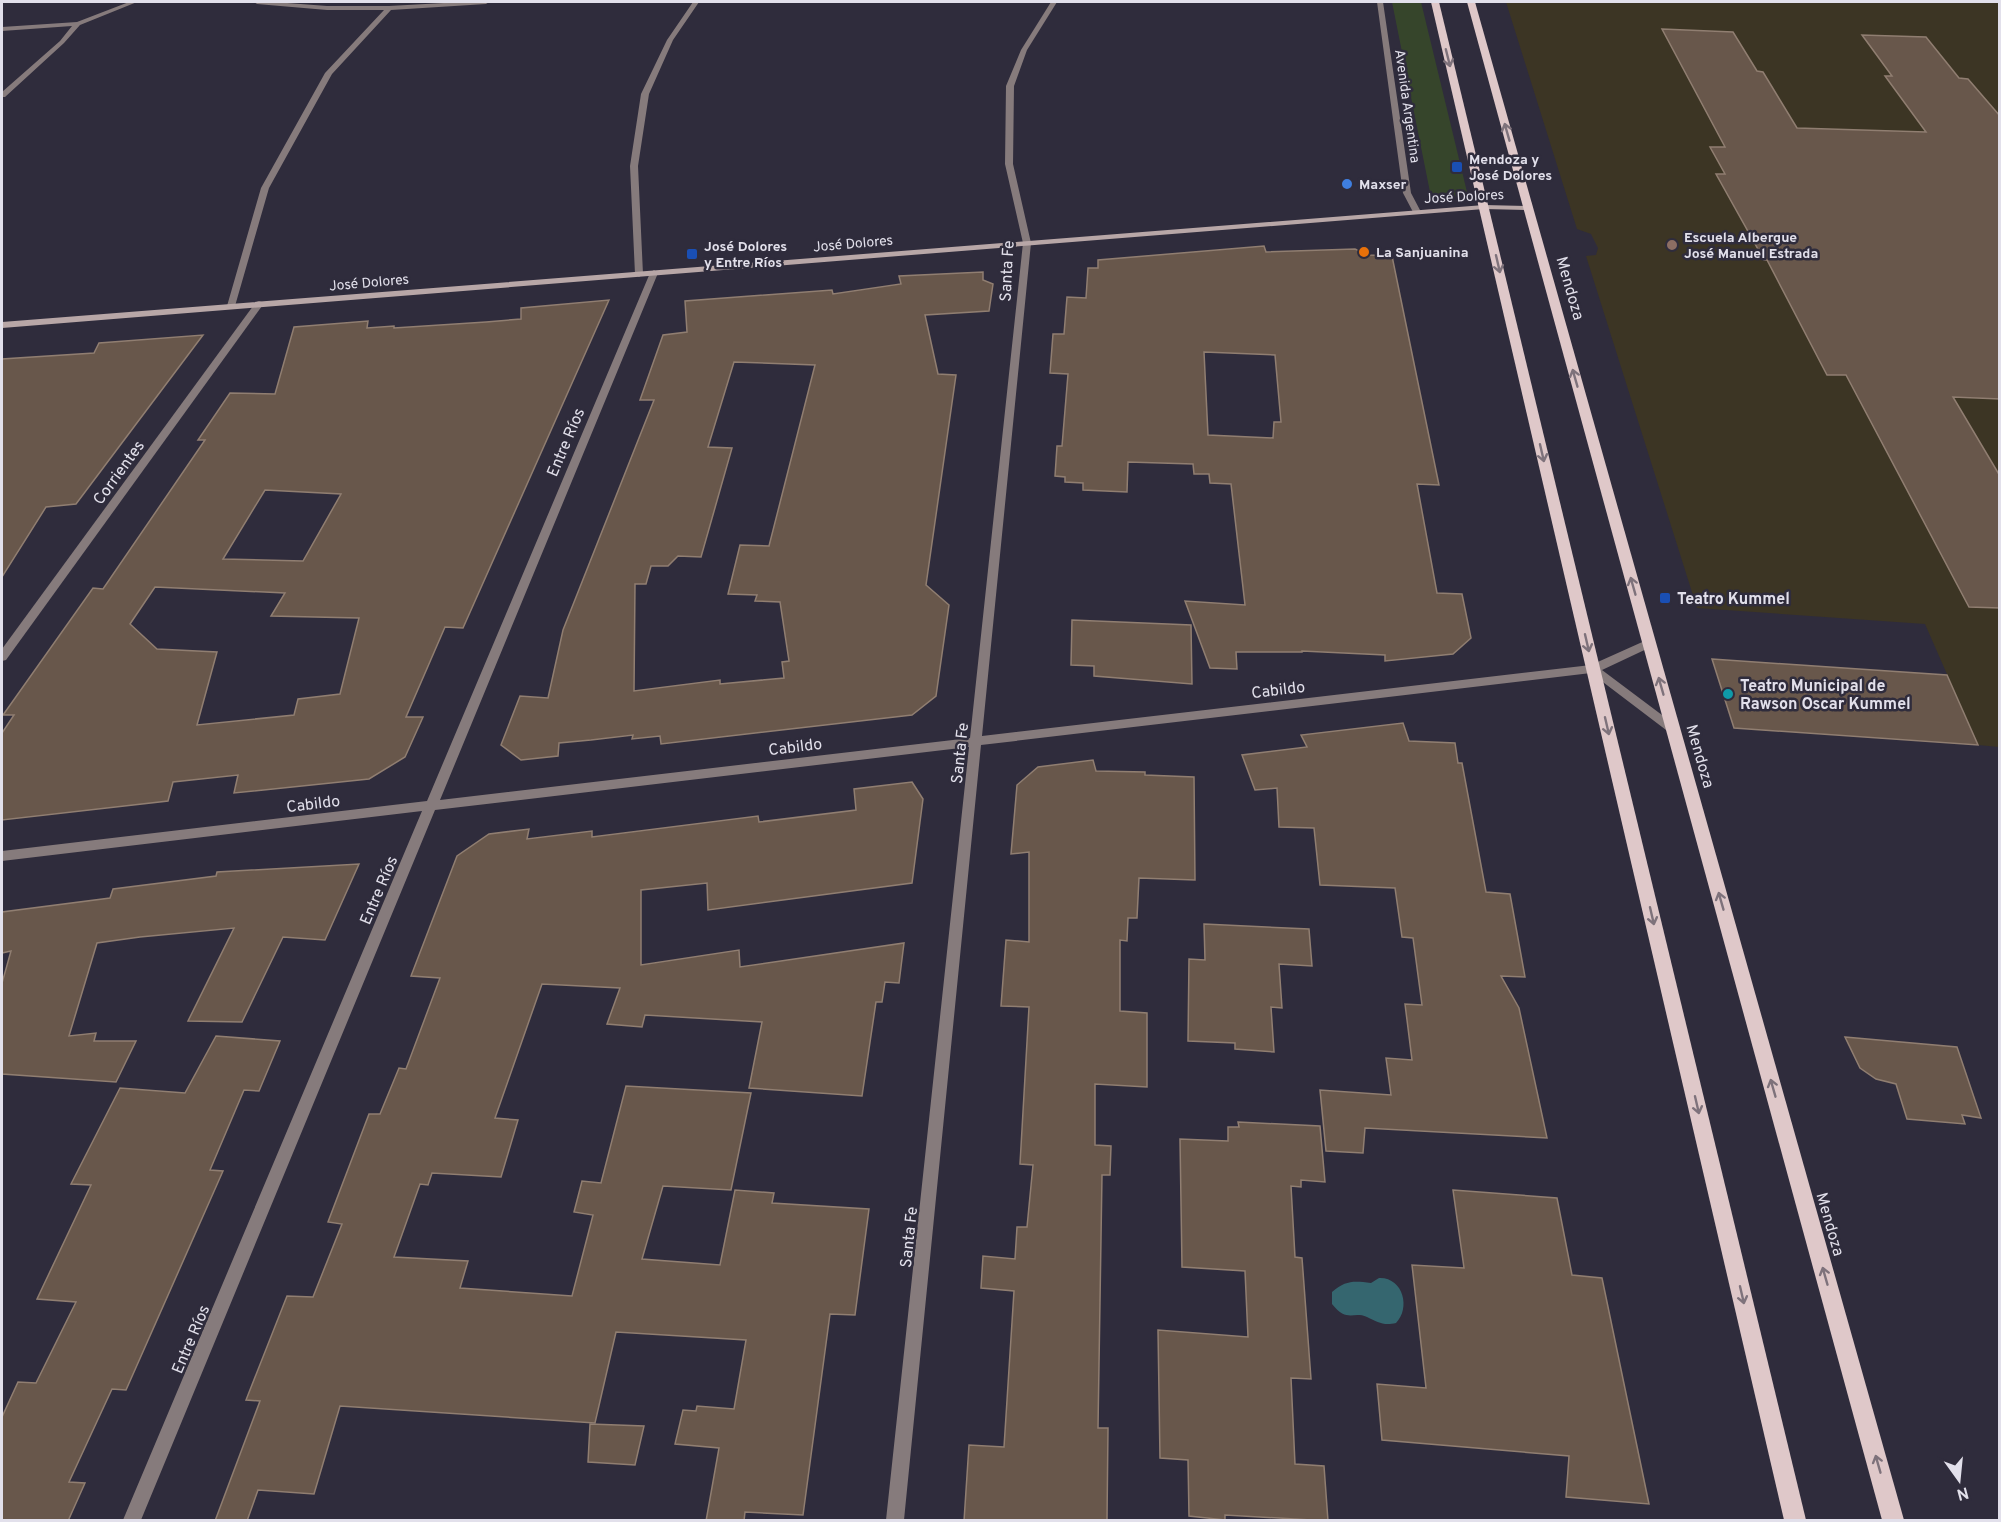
<svg xmlns="http://www.w3.org/2000/svg" width="2001" height="1522" font-family="Overpass,sans-serif">
	<style>
		.education { fill: #3c3524 }
		.green { fill: #36452b }
		.water { fill: #35666f }
		.building { fill: #68574b; stroke: #907e71; stroke-width: 1.5; fill-rule: evenodd }
		.lines { fill: none; stroke-linecap: round; stroke-linejoin: round }
		.street { fill: #867b7c; fill-rule: evenodd }
		.secondary { fill: #b8a7a7; fill-rule: evenodd }
		.primary { fill: #dfc8c9; fill-rule: evenodd }
		.oneway { stroke: #7e727b }
		.transit-dot { fill: #1a4fb4; stroke: #2f2c3c; stroke-width: 2 }
		.shop-dot { fill: #3f7fe0; stroke: #2f2c3c; stroke-width: 2 }
		.education-dot { fill: #8d6e63; stroke: #2f2c3c; stroke-width: 2 }
		.food-dot { fill: #e8710a; stroke: #2f2c3c; stroke-width: 2 }
		.culture-dot { fill: #0f9aa8; stroke: #2f2c3c; stroke-width: 2 }
		.labels { text-anchor: middle; stroke-width: 5; stroke-linejoin: round; paint-order: stroke }
		.far-street-label { font-size: 14px; fill: #e2e0eb; stroke: #2f2c3c }
		.far-poi-label { font-size: 14px; font-weight: bold; fill: #e2e0eb; stroke: #2f2c3c; text-anchor: start }
		.street-label { font-size: 16px; fill: #e2e0eb; stroke: #2f2c3c }
		.poi-label { font-size: 16px; font-weight: bold; fill: #e2e0eb; stroke: #2f2c3c; text-anchor: start }
	</style>
	<rect width="100%" height="100%" fill="#2f2c3c"/>
	<!-- education -->
	<path class="education" d="M 1506,2 L 1999,2 L 1999,747 L 1978,745 L 1925,624 L 1697,608 L 1586,256 L 1596,255 L 1598,248 L 1591,234 L 1577,229 Z"/>
	<!-- green -->
	<path class="green" d="M 1392,2 L 1421,2 L 1467,192 C 1457,200 1440,198 1430,192 Z"/>
	<!-- water -->
	<path class="water" d="M 1379,1278 C 1403,1277 1411,1308 1396,1323 C 1383,1326 1378,1322 1367,1317 C 1353,1311 1347,1323 1332,1304 L 1332,1292 C 1346,1280 1354,1281 1371,1283 Z"/>
	<!-- building -->
	<g class="building">
		<path d="M 1662,29 L 1733,32 L 1757,71 L 1763,72 L 1797,128 L 1926,132 L 1885,76 L 1892,76 L 1862,35 L 1926,37 L 1959,78 L 1968,79 L 2000,116 L 2000,399 L 1953,397 L 2000,476 L 2000,608 L 1969,607 L 1846,375 L 1827,375 L 1767,260 L 1764,260 L 1716,174 L 1725,174 L 1710,147 L 1725,147 Z"/>
		<path d="M 1264,246 L 1266,252 L 1355,249 L 1369,255 L 1392,256 L 1439,485 L 1417,484 L 1437,593 L 1462,594 L 1471,638 L 1453,654 L 1385,661 L 1385,655 L 1302,651 L 1302,652 L 1236,652 L 1237,669 L 1210,668 L 1185,601 L 1245,605 L 1231,484 L 1210,483 L 1209,474 L 1194,474 L 1193,464 L 1128,462 L 1127,492 L 1083,490 L 1083,483 L 1065,482 L 1065,477 L 1055,476 L 1057,446 L 1062,446 L 1068,374 L 1050,373 L 1053,334 L 1064,334 L 1067,297 L 1086,298 L 1088,268 L 1098,268 L 1098,260 ZM 1204,352 L 1275,355 L 1281,422 L 1274,422 L 1273,438 L 1208,435 Z"/>
		<path d="M 983,272 L 983,280 L 993,284 L 989,311 L 925,315 L 938,374 L 956,375 L 926,585 L 949,605 L 936,696 L 912,715 L 661,744 L 660,736 L 632,739 L 633,735 L 591,740 L 559,743 L 558,756 L 521,760 L 501,745 L 520,696 L 548,698 L 563,630 L 654,400 L 640,400 L 663,335 L 687,332 L 685,301 L 832,290 L 833,294 L 901,284 L 899,276 ZM 734,362 L 815,365 L 769,546 L 740,545 L 728,594 L 757,595 L 755,601 L 780,602 L 789,661 L 782,662 L 784,678 L 720,684 L 720,680 L 634,691 L 635,584 L 646,584 L 651,566 L 668,566 L 678,556 L 701,557 L 732,448 L 708,447 Z"/>
		<path d="M 609,300 L 463,628 L 445,627 L 406,717 L 423,717 L 405,757 L 369,779 L 234,793 L 238,775 L 173,782 L 168,801 L 2,820 L 2,733 L 14,715 L 3,715 L 93,588 L 103,589 L 205,440 L 198,440 L 230,393 L 275,394 L 294,327 L 368,321 L 367,328 L 394,326 L 394,328 L 486,322 L 521,319 L 521,308 ZM 265,490 L 341,494 L 303,561 L 223,559 ZM 155,587 L 285,593 L 271,616 L 359,618 L 340,694 L 298,699 L 294,715 L 197,725 L 217,652 L 157,649 L 130,624 Z"/>
		<path d="M 203,335 L 76,504 L 46,507 L 2,577 L 2,359 L 94,353 L 99,343 Z"/>
		<path d="M 1072,620 L 1191,625 L 1192,684 L 1094,676 L 1094,666 L 1071,665 Z"/>
		<path d="M 1712,659 L 1947,675 L 1978,745 L 1734,728 Z"/>
		<path d="M 1403,723 L 1409,741 L 1455,743 L 1458,763 L 1462,763 L 1486,892 L 1510,894 L 1525,977 L 1501,976 L 1519,1008 L 1547,1138 L 1365,1128 L 1363,1153 L 1326,1151 L 1320,1090 L 1391,1095 L 1386,1058 L 1412,1060 L 1405,1004 L 1422,1005 L 1413,938 L 1402,937 L 1395,888 L 1320,885 L 1314,828 L 1279,827 L 1277,788 L 1255,790 L 1242,755 L 1307,747 L 1301,735 Z"/>
		<path d="M 1093,760 L 1096,771 L 1145,772 L 1145,775 L 1194,777 L 1195,880 L 1139,878 L 1137,918 L 1128,918 L 1127,941 L 1120,940 L 1120,1011 L 1147,1013 L 1147,1087 L 1095,1084 L 1095,1145 L 1111,1146 L 1110,1175 L 1102,1175 L 1098,1428 L 1108,1428 L 1107,1521 L 964,1521 L 969,1445 L 1004,1447 L 1014,1291 L 981,1288 L 983,1256 L 1015,1259 L 1017,1227 L 1027,1227 L 1033,1165 L 1020,1164 L 1029,1007 L 1001,1006 L 1006,940 L 1029,942 L 1029,852 L 1011,854 L 1017,785 L 1038,767 Z"/>
		<path d="M 912,782 L 923,799 L 912,883 L 708,910 L 707,883 L 641,890 L 641,965 L 739,950 L 740,967 L 904,943 L 899,983 L 885,982 L 882,1002 L 876,1002 L 862,1096 L 749,1088 L 762,1022 L 645,1015 L 642,1027 L 607,1024 L 620,988 L 542,984 L 495,1118 L 518,1120 L 501,1177 L 432,1173 L 428,1185 L 420,1184 L 394,1257 L 468,1261 L 460,1288 L 572,1296 L 593,1215 L 574,1212 L 582,1181 L 601,1183 L 626,1086 L 751,1093 L 731,1190 L 663,1186 L 642,1259 L 720,1265 L 735,1190 L 774,1193 L 772,1203 L 869,1209 L 855,1315 L 830,1314 L 803,1515 L 745,1512 L 744,1521 L 706,1521 L 719,1448 L 675,1444 L 683,1410 L 696,1411 L 697,1406 L 734,1409 L 746,1340 L 616,1332 L 595,1423 L 340,1406 L 314,1494 L 258,1490 L 247,1521 L 215,1521 L 260,1401 L 246,1400 L 287,1296 L 313,1297 L 342,1224 L 328,1222 L 369,1114 L 380,1114 L 399,1068 L 406,1069 L 440,978 L 411,976 L 457,856 L 489,834 L 529,829 L 527,839 L 592,831 L 592,837 L 758,816 L 759,822 L 856,810 L 854,789 Z"/>
		<path d="M 359,864 L 325,940 L 283,937 L 242,1022 L 188,1021 L 234,928 L 140,937 L 97,943 L 69,1036 L 96,1033 L 94,1041 L 136,1041 L 116,1082 L 2,1074 L 2,983 L 11,951 L 2,953 L 2,912 L 110,898 L 113,889 L 216,876 L 217,872 Z"/>
		<path d="M 1204,924 L 1309,929 L 1312,966 L 1279,964 L 1282,1008 L 1271,1007 L 1274,1052 L 1235,1049 L 1235,1043 L 1188,1041 L 1189,959 L 1205,960 Z"/>
		<path d="M 216,1036 L 280,1041 L 259,1091 L 244,1090 L 210,1170 L 223,1171 L 126,1390 L 112,1389 L 69,1482 L 85,1483 L 68,1521 L 2,1521 L 2,1417 L 18,1382 L 36,1383 L 76,1302 L 37,1299 L 91,1185 L 71,1184 L 120,1088 L 185,1093 Z"/>
		<path d="M 1845,1037 L 1957,1047 L 1981,1118 L 1962,1115 L 1965,1124 L 1907,1119 L 1896,1084 L 1876,1079 L 1860,1068 Z"/>
		<path d="M 1238,1122 L 1320,1126 L 1325,1182 L 1301,1180 L 1301,1187 L 1291,1186 L 1295,1257 L 1302,1258 L 1311,1379 L 1291,1378 L 1295,1464 L 1324,1466 L 1328,1521 L 1225,1515 L 1225,1520 L 1189,1516 L 1188,1460 L 1160,1458 L 1158,1330 L 1248,1337 L 1245,1271 L 1182,1267 L 1180,1139 L 1228,1141 L 1228,1127 L 1239,1127 Z"/>
		<path d="M 1453,1190 L 1557,1198 L 1572,1275 L 1602,1278 L 1649,1504 L 1566,1497 L 1569,1456 L 1382,1440 L 1377,1384 L 1426,1388 L 1412,1265 L 1464,1268 Z"/>
		<path d="M 590,1424 L 644,1426 L 635,1465 L 588,1462 Z"/>
	</g>
	<g class="lines">
		<!-- street -->
		<g class="street">
			<path d="M 129,2 L 137,2 L 80,25 L 64,43 L 5,97 L 2,97 L 2,92 L 60,41 L 72,26 L 2,31 L 2,27 L 77,22 Z"/>
			<path d="M 254,2 L 274,2 L 327,6 L 389,6 L 462,2 L 489,2 L 486,4 L 391,10 L 332,74 L 269,188 L 235,306 L 231,309 L 227,306 L 261,188 L 325,73 L 384,10 L 327,10 L 257,4 Z"/>
			<path d="M 693,2 L 699,2 L 673,40 L 649,94 L 638,166 L 643,274 L 639,277 L 635,274 L 630,166 L 641,94 L 667,40 Z"/>
			<path d="M 1051,2 L 1057,2 L 1027,50 L 1014,86 L 1013,164 L 1031,243 L 982,736 L 1591,665 L 1649,639 L 1653,640 L 1655,643 L 1653,646 L 1602,670 L 1678,727 L 1680,730 L 1678,733 L 1670,733 L 1591,673 L 981,745 L 904,1520 L 886,1520 L 969,747 L 435,810 L 141,1520 L 123,1520 L 422,811 L 2,861 L 2,851 L 427,801 L 650,273 L 654,270 L 658,273 L 440,800 L 970,738 L 1023,243 L 1005,164 L 1006,86 L 1021,50 Z"/>
			<path d="M 1377,2 L 1383,2 L 1411,193 L 1421,212 L 1417,214 L 1413,212 L 1403,193 Z"/>
			<path d="M 259,301 L 262,302 L 262,306 L 6,660 L 2,661 L 2,649 L 256,302 Z"/>
		</g>
		<!-- secondary -->
		<path class="secondary" d="M 1484,205 L 1528,206 L 1532,208 L 1528,210 L 1484,209 L 2,328 L 2,322 Z"/>
		<!-- primary -->
		<g class="primary">
			<path d="M 1431,2 L 1439,2 L 1806,1520 L 1784,1520 Z"/>
			<path d="M 1467,2 L 1475,2 L 1904,1520 L 1882,1520 Z"/>
		</g>
	</g>
	<!-- one-way arrows -->
	<defs><path id="oneway-shaft" d="M-6 0H5M1.5-3L5.5 0L1.5 3" fill="none" stroke-width="1.6" stroke-linecap="round" stroke-linejoin="round" transform="scale(1.5)"/></defs>
	<g class="oneway">
		<use href="#oneway-shaft" transform="translate(1448 58) rotate(76)"/>
		<use href="#oneway-shaft" transform="translate(1507 132) rotate(-106)"/>
		<use href="#oneway-shaft" transform="translate(1498 264) rotate(77)"/>
		<use href="#oneway-shaft" transform="translate(1575 378) rotate(-106)"/>
		<use href="#oneway-shaft" transform="translate(1542 453) rotate(77)"/>
		<use href="#oneway-shaft" transform="translate(1633 586) rotate(-106)"/>
		<use href="#oneway-shaft" transform="translate(1587 643) rotate(77)"/>
		<use href="#oneway-shaft" transform="translate(1661 686) rotate(-106)"/>
		<use href="#oneway-shaft" transform="translate(1607 726) rotate(77)"/>
		<use href="#oneway-shaft" transform="translate(1721 901) rotate(-106)"/>
		<use href="#oneway-shaft" transform="translate(1652 916) rotate(77)"/>
		<use href="#oneway-shaft" transform="translate(1773 1088) rotate(-106)"/>
		<use href="#oneway-shaft" transform="translate(1697 1105) rotate(77)"/>
		<use href="#oneway-shaft" transform="translate(1825 1276) rotate(-106)"/>
		<use href="#oneway-shaft" transform="translate(1742 1295) rotate(77)"/>
		<use href="#oneway-shaft" transform="translate(1878 1464) rotate(-106)"/>
	</g>
	<!-- markers -->
	<g class="transit-dot">
		<rect x="1451" y="161" width="12" height="12" rx="3"/>
		<rect x="686" y="248" width="12" height="12" rx="3"/>
		<rect x="1659" y="592" width="12" height="12" rx="3"/>
	</g>
	<circle class="shop-dot" cx="1347" cy="184" r="6"/>
	<circle class="education-dot" cx="1672" cy="245" r="6"/>
	<circle class="food-dot" cx="1364" cy="252" r="6"/>
	<circle class="culture-dot" cx="1728" cy="694" r="6"/>
	<g class="labels">
		<!-- far-street labels -->
		<g class="far-street-label">
			<text transform="translate(1408 106) rotate(82)" y="5">Avenida Argentina</text>
			<text transform="translate(1464 196) rotate(-3)" y="5">José Dolores</text>
			<text transform="translate(853 243) rotate(-5)" y="5">José Dolores</text>
			<text transform="translate(369 282) rotate(-5)" y="5">José Dolores</text>
		</g>
		<!-- far-poi labels -->
		<g class="far-poi-label">
			<text x="1469" y="164">Mendoza y<tspan x="1469" dy="16">José Dolores</tspan></text>
			<text x="1359" y="189">Maxser</text>
			<text x="1684" y="242">Escuela Albergue<tspan x="1684" dy="16">José Manuel Estrada</tspan></text>
			<text x="704" y="251">José Dolores<tspan x="704" dy="16">y Entre Ríos</tspan></text>
			<text x="1376" y="257">La Sanjuanina</text>
		</g>
		<!-- street labels -->
		<g class="street-label">
			<text transform="translate(1006 271) rotate(-87)" y="6">Santa Fe</text>
			<text transform="translate(1571 288) rotate(74)" y="6">Mendoza</text>
			<text transform="translate(565 442) rotate(-67)" y="6">Entre Ríos</text>
			<text transform="translate(118 472) rotate(-54)" y="6">Corrientes</text>
			<text transform="translate(1278 689) rotate(-7)" y="6">Cabildo</text>
			<text transform="translate(795 746) rotate(-7)" y="6">Cabildo</text>
			<text transform="translate(959 753) rotate(-84)" y="6">Santa Fe</text>
			<text transform="translate(1701 756) rotate(74)" y="6">Mendoza</text>
			<text transform="translate(313 803) rotate(-7)" y="6">Cabildo</text>
			<text transform="translate(378 890) rotate(-67)" y="6">Entre Ríos</text>
			<text transform="translate(1831 1224) rotate(74)" y="6">Mendoza</text>
			<text transform="translate(908 1237) rotate(-84)" y="6">Santa Fe</text>
			<text transform="translate(190 1339) rotate(-67)" y="6">Entre Ríos</text>
		</g>
		<!-- poi labels -->
		<g class="poi-label">
			<text x="1677" y="604">Teatro Kummel</text>
			<text x="1740" y="691">Teatro Municipal de<tspan x="1740" dy="18">Rawson Oscar Kummel</tspan></text>
		</g>
	</g>
	<!-- border -->
	<rect width="2001" height="1522" fill="none" stroke="#e2e0eb" stroke-width="6"/>
	<!-- north arrow -->
	<g transform="translate(1959 1480) rotate(165)" stroke="#2f2c3c" stroke-width="4.5" paint-order="stroke">
	<path d="M0-4.5L10 22L0 15L-10 22Z" fill="#e2e0eb"/>
	<text y="-9" font-size="16" font-weight="bold" text-anchor="middle" fill="#e2e0eb">N</text>
	</g>
</svg>
